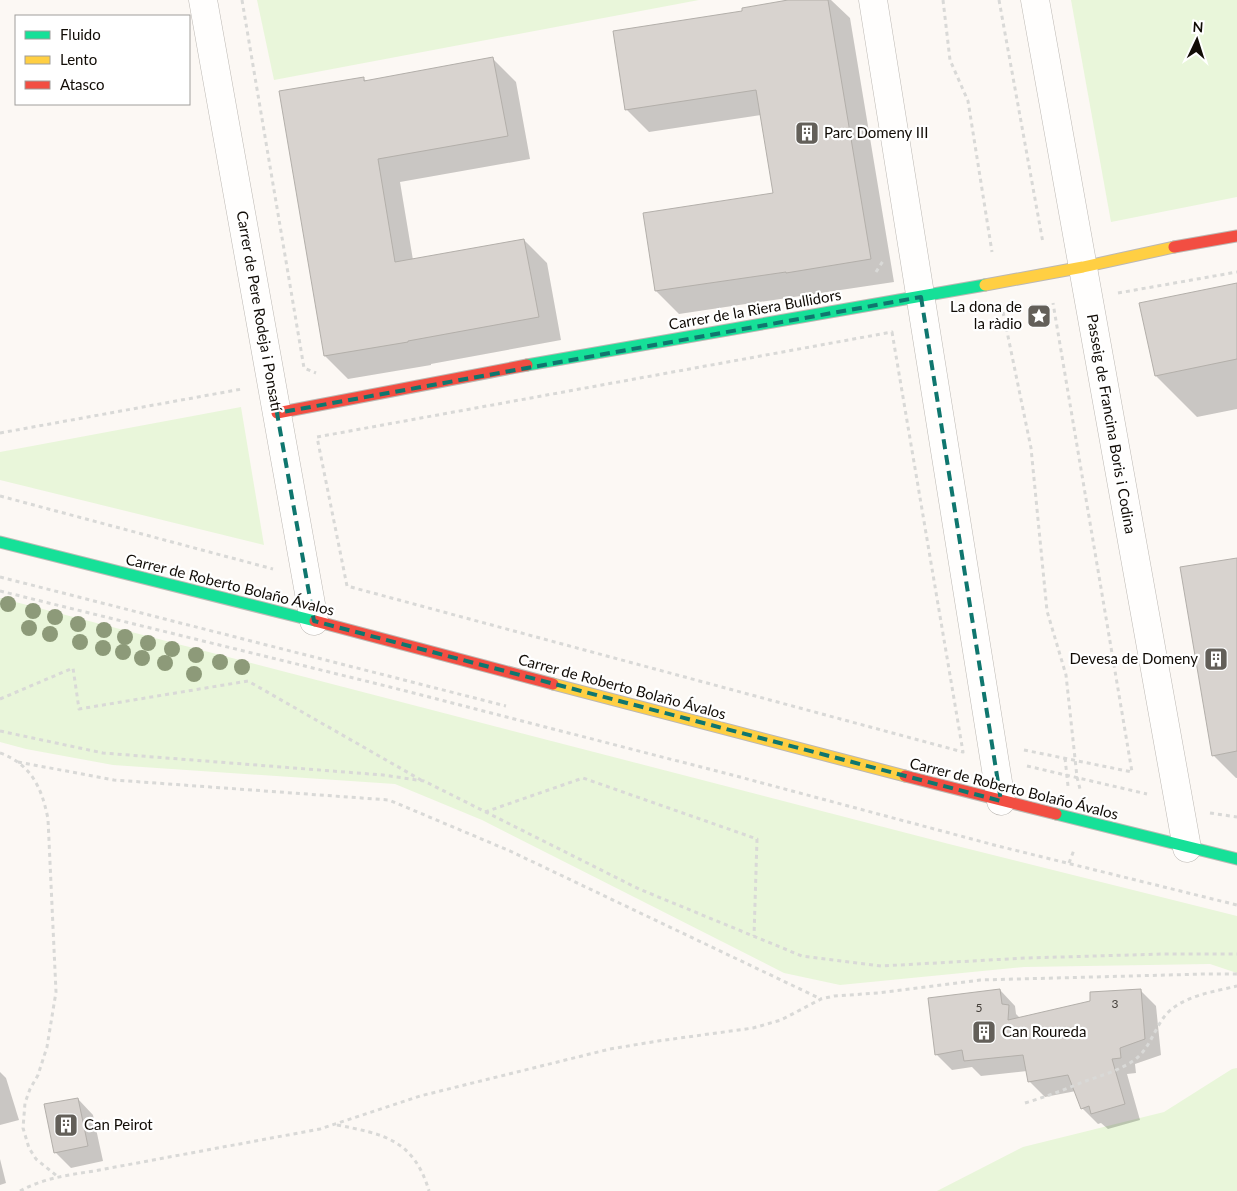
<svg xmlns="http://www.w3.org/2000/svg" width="1237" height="1191" font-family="Lato,sans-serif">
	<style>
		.green { fill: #e9f6da }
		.shadow { fill: #0003 }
		.building { fill: #d8d3cf; stroke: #b3afaa }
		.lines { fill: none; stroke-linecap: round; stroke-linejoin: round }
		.street-casing { stroke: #bcb8b3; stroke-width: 29 }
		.fast-casing { stroke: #bcb8b3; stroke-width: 13 }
		.slow-casing { stroke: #bcb8b3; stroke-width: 13 }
		.jam-casing { stroke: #bcb8b3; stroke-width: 13 }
		.path { stroke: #d9d9d7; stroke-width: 3; stroke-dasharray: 4 4; stroke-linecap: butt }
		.street { stroke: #fffefd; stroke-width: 28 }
		.fast { stroke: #16e098; stroke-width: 11 }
		.slow { stroke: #ffcf43; stroke-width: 11 }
		.jam { stroke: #f24e42; stroke-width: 11 }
		.tree { fill: #8d9a79 }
		.marked { fill: none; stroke: #0f766e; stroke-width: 4; stroke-dasharray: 10 6; stroke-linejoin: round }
		.labels { text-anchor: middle; stroke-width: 4.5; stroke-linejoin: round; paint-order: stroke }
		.number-label { font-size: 12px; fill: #433e38 }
		.poi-label { font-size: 15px; fill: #110c06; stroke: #fff; text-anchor: start }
		.street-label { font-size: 15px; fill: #110c06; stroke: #fff }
	</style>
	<rect width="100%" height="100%" fill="#fcf8f4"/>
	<!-- green -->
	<g class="green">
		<path d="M 257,0 L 699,0 L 274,80 Z"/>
		<path d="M 1071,0 L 1237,0 L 1237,197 L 1111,222 Z"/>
		<path d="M 241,407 L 264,545 L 0,480 L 0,452 Z"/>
		<path d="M 0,598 L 949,844 L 1237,916 L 1237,973 L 1210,964 L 1024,967 L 840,985 L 784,973 L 482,820 L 395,784 L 113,765 L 26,749 L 0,742 Z"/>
		<path d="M 1237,1068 L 1237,1191 L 937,1191 L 1023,1147 L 1164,1112 L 1232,1069 Z"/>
	</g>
	<!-- shadow -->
	<g class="shadow">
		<path d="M 795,0 L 831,0 L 850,18 L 894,282 L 679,314 L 656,291 L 645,214 L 774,194 L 761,115 L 649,132 L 626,109 L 744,12 Z"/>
		<path d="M 493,59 L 516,82 L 530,159 L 400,182 L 413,260 L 524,240 L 547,263 L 561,340 L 431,364 L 431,365 L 348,379 L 325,356 L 363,78 L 367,82 Z"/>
		<path d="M 1237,284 L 1237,409 L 1197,417 L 1156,376 Z"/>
		<path d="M 1237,559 L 1237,778 L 1236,778 L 1213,755 Z"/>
		<path d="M 1000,990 L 1015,1006 L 1016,1014 L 1021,1019 L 1140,990 L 1156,1006 L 1161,1055 L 1135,1064 L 1136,1073 L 1127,1074 L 1140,1120 L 1108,1129 L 1101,1123 L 1098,1124 L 1082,1108 L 1076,1091 L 1045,1097 L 1029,1081 L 1027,1071 L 981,1076 L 972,1067 L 952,1070 L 936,1054 Z"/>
		<path d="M 0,1072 L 6,1078 L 19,1120 L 0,1125 Z"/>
		<path d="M 78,1099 L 93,1115 L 103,1161 L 71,1168 L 55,1152 Z"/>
		<path d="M 0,1159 L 6,1183 L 0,1185 Z"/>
	</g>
	<!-- building -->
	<g class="building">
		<path d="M 788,0 L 828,0 L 871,259 L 786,273 L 786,272 L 655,291 L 643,213 L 773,193 L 756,90 L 625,110 L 613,31 L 742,11 L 742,8 Z"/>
		<path d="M 493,57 L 508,136 L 378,159 L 395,262 L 524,239 L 539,317 L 408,341 L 408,342 L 324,356 L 279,91 L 364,77 L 364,81 Z"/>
		<path d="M 1237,283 L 1237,359 L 1155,376 L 1139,303 Z"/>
		<path d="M 1237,558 L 1237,751 L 1212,756 L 1180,567 Z"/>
		<path d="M 1000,989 L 1002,1004 L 1009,1005 L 1008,1020 L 1090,1001 L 1090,992 L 1141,989 L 1145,1039 L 1120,1048 L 1121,1058 L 1112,1059 L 1125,1104 L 1091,1114 L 1089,1106 L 1081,1109 L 1068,1075 L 1028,1082 L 1023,1055 L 964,1061 L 962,1050 L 935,1055 L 928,998 Z"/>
		<path d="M 78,1098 L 88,1146 L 54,1153 L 44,1104 Z"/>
	</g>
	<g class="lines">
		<!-- street casing -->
		<g class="street-casing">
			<g id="street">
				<path d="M 203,0 L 314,621"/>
				<path d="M 873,0 L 1001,801"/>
				<path d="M 1035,0 L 1187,848"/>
			</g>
		</g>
		<!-- fast casing -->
		<g class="fast-casing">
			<g id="fast">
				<path d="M 527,365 L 985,285"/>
				<path d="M 0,542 L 315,621"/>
				<path d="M 1056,814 L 1237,859"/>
			</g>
		</g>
		<!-- slow casing -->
		<g class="slow-casing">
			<g id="slow">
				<path d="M 985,285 L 1083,267 L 1174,247"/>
				<path d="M 553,684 L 905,776"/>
			</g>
		</g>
		<!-- jam casing -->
		<g class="jam-casing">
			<g id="jam">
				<path d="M 1174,247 L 1237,236"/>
				<path d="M 277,413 L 527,365"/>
				<path d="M 315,621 L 553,684"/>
				<path d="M 905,776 L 1056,814"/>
			</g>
		</g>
		<!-- path -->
		<g class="path">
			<path d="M 242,0 L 304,368 L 316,373"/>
			<path d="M 943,0 L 950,60 L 968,101 L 992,252"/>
			<path d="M 999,0 L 1043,243"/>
			<path d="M 876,272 L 883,261"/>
			<path d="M 1118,293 L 1237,272"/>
			<path d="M 1003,312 L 1031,448 L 1047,611 L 1066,675 L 1077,777 L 1080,789"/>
			<path d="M 892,332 L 963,752 L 347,586 L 317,437 Z"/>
			<path d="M 0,433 L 242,389"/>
			<path d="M 0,496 L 273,569"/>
			<path d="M 0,577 L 506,706"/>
			<path d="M 0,591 L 390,687 L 736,776 L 998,846 L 1237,905"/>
			<path d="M 0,699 L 73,668 L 79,709 L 248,681 L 421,780"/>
			<path d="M 0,731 L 103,753 L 383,775 L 424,781 L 639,889 L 802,956 L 881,966 L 1026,958 L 1164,954 L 1237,954"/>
			<path d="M 1024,750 L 1132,772 L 1053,303"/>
			<path d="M 0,753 C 31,764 42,788 48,819 L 56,992 L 47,1047 L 38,1075 L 30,1089 L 25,1103 L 23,1128 L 29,1148 L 36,1159 L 57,1176"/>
			<path d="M 1065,758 L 1068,786"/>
			<path d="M 18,762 L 114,780 L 389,800 L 510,851 L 821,999"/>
			<path d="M 1027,766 L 1147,794"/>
			<path d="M 485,812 L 583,778 L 757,839 L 754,936"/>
			<path d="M 1210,813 L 1237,817"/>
			<path d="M 1069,863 L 1074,850"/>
			<path d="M 1025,1103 C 1045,1097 1064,1090 1083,1082 C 1100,1076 1118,1071 1133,1061 C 1149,1050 1153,1032 1164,1017 C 1180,996 1213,992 1237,986"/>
			<path d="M 337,1125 C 384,1134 414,1140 429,1191"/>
			<path d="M 20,1191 C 44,1178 68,1175 94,1171 L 320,1129 L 420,1096 L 610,1049 L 658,1041 L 753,1028 L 781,1020 L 821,999 L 834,996 L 878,993 L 980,980 L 1205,974 L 1237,974"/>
		</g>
		<!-- street -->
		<use href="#street" class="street"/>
		<!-- fast -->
		<use href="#fast" class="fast"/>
		<!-- slow -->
		<use href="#slow" class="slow"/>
		<!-- jam -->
		<use href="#jam" class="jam"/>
	</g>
	<!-- trees -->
	<g class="tree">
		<circle cx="8" cy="604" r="8"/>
		<circle cx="33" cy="611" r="8"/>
		<circle cx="55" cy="617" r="8"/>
		<circle cx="78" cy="624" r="8"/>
		<circle cx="29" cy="628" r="8"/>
		<circle cx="104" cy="630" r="8"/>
		<circle cx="50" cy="634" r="8"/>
		<circle cx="125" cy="637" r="8"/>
		<circle cx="80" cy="642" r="8"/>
		<circle cx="148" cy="643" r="8"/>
		<circle cx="103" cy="648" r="8"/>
		<circle cx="172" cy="649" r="8"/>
		<circle cx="123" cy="652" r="8"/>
		<circle cx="196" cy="655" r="8"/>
		<circle cx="142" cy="658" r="8"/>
		<circle cx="220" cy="662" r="8"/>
		<circle cx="165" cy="663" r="8"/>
		<circle cx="242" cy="667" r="8"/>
		<circle cx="194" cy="674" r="8"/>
	</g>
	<!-- marked area -->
	<path class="marked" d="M 921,297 L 1001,801 L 314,621 L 277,413 Z"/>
	<!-- icons -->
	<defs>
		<g id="building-square" transform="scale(1.25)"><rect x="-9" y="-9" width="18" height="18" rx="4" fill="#635f59" stroke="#fff"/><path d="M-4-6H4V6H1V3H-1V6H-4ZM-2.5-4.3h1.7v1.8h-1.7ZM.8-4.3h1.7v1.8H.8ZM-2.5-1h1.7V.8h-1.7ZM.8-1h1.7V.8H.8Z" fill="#fff"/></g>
		<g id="sight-square" transform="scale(1.25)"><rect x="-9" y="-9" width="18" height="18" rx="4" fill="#635f59" stroke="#fff"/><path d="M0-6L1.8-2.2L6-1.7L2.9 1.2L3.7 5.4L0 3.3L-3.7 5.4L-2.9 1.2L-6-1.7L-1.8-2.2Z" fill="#fff"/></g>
	</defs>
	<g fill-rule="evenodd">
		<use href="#building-square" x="807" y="133"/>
		<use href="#sight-square" x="1039" y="316"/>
		<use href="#building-square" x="1216" y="659"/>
		<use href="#building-square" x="984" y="1032"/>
		<use href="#building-square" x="66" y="1125"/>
	</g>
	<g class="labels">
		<!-- number labels -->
		<g class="number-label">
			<text x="1115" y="1008">3</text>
			<text x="979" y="1012">5</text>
		</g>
		<!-- poi labels -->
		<g class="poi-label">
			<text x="824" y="138">Parc Domeny III</text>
			<text x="1022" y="312" text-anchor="end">La dona de<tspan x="1022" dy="17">la ràdio</tspan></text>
			<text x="1198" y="664" text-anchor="end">Devesa de Domeny</text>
			<text x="1002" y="1037">Can Roureda</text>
			<text x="84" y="1130">Can Peirot</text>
		</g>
		<!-- street labels -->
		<g class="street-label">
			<text transform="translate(755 310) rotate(-10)" y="5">Carrer de la Riera Bullidors</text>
			<text transform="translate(259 311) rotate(80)" y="5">Carrer de Pere Rodeja i Ponsatí</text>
			<text transform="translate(1111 424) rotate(80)" y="5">Passeig de Francina Boris i Codina</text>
			<text transform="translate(230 585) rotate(14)" y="5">Carrer de Roberto Bolaño Ávalos</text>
			<text transform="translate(622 687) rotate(15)" y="5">Carrer de Roberto Bolaño Ávalos</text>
			<text transform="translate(1014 789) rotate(14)" y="5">Carrer de Roberto Bolaño Ávalos</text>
		</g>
	</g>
	<!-- legend -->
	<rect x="15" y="15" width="175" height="90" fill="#ffffff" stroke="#a09e9b"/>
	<rect x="25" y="31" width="25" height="8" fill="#16e098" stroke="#a09e9b"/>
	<text x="60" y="40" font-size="15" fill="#110c06">Fluido</text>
	<rect x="25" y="56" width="25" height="8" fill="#ffcf43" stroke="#a09e9b"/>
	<text x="60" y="65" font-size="15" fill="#110c06">Lento</text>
	<rect x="25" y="81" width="25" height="8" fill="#f24e42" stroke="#a09e9b"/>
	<text x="60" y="90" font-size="15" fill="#110c06">Atasco</text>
	<!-- north arrow -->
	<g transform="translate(1197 40) rotate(4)" stroke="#ffffff" stroke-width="4" paint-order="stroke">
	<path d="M0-4L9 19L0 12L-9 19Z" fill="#110c06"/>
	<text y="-8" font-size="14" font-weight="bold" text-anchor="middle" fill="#110c06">N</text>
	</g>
</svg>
